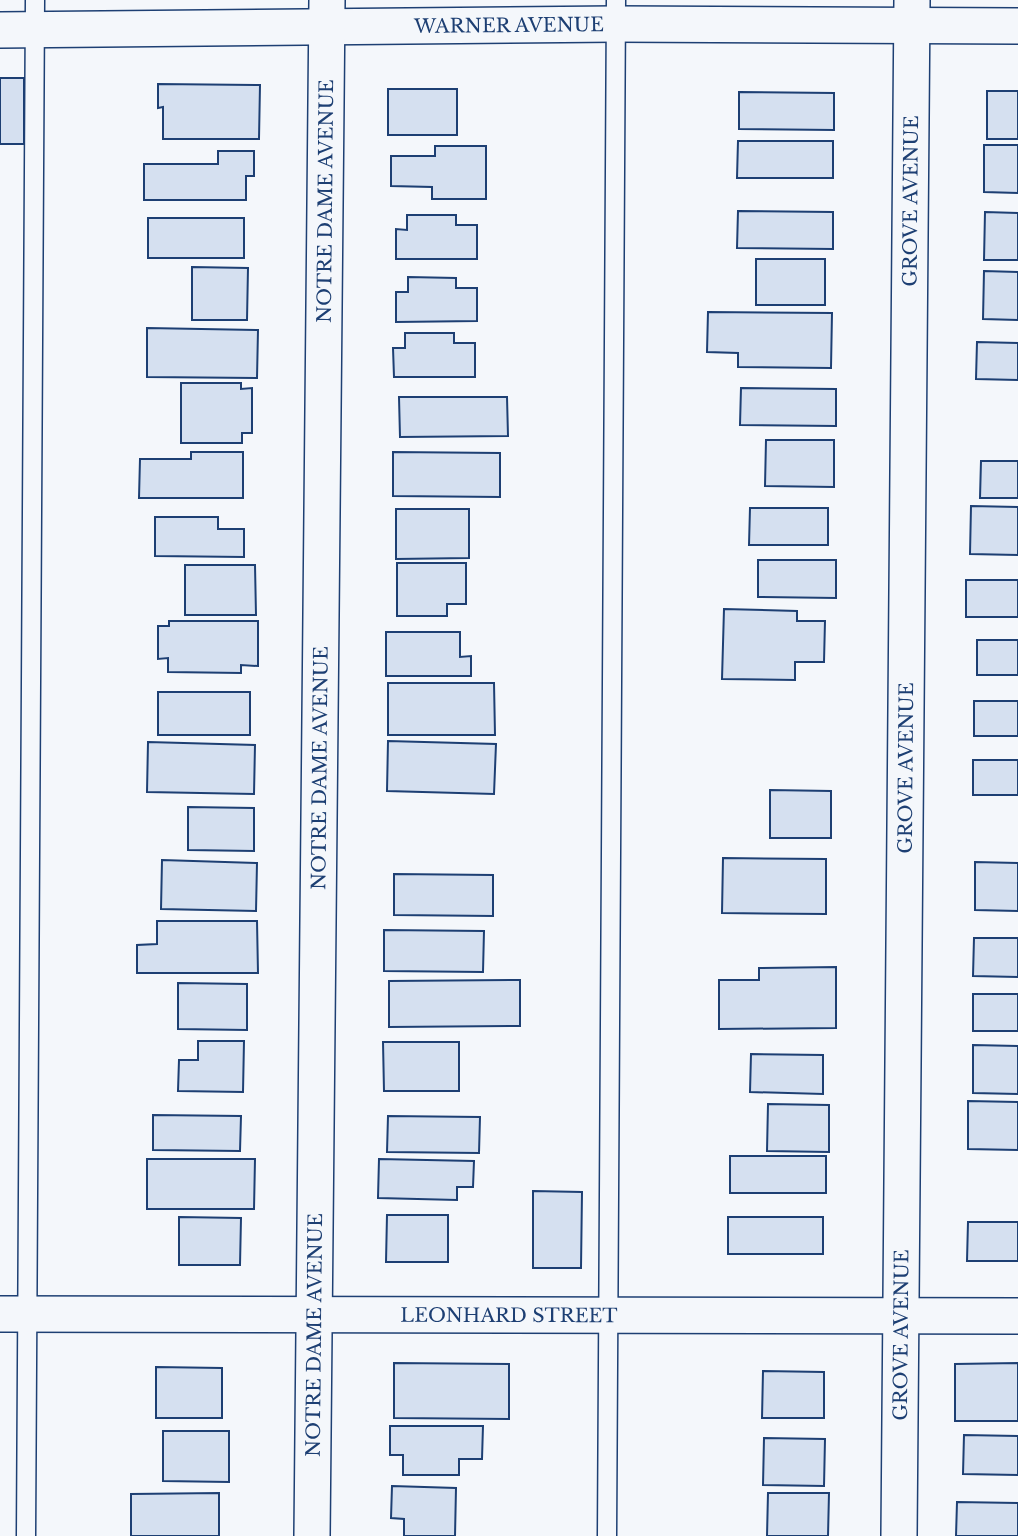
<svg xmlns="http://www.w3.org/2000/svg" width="1018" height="1536" font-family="'Libre Baskerville',serif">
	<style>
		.building { fill: #d5e0f0; stroke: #1d3f73; stroke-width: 2 }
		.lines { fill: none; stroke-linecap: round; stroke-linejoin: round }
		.lane-casing { stroke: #1d3f73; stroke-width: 21 }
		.street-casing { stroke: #1d3f73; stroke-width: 38 }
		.lane { stroke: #f4f7fb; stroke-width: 18 }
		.street { stroke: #f4f7fb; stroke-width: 35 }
		.labels { text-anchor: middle; stroke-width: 5; stroke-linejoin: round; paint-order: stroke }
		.street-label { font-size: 19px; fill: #1d3f73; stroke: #f4f7fb }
	</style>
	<rect width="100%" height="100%" fill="#f4f7fb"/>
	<!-- building -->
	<g class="building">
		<rect x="0" y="78" width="24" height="66"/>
		<path d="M 158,84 L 260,85 L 259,139 L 163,139 L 163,107 L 158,108 Z"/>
		<rect x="388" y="89" width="69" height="46"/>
		<rect x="987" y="91" width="31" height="48"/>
		<path d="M 739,92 L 834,93 L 834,130 L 739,129 Z"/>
		<path d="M 738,141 L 833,141 L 833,178 L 737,178 Z"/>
		<path d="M 984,145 L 1018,145 L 1018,193 L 984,192 Z"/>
		<path d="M 435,146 L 486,146 L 486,199 L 432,199 L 432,187 L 391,186 L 391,156 L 435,156 Z"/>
		<path d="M 218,151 L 254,151 L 254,176 L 246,176 L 246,200 L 144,200 L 144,164 L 218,164 Z"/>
		<path d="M 738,211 L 833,212 L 833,249 L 737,248 Z"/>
		<path d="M 985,212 L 1018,213 L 1018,260 L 984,260 Z"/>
		<path d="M 407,215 L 456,215 L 456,225 L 477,225 L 477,259 L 396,259 L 396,229 L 407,230 Z"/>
		<rect x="148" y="218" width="96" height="40"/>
		<rect x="756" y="259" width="69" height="46"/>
		<path d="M 192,267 L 248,268 L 247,320 L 192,320 Z"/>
		<path d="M 984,271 L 1018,272 L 1018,320 L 983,319 Z"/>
		<path d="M 408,277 L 456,278 L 456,288 L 477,288 L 477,321 L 396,322 L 396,292 L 408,292 Z"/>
		<path d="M 708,312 L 832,313 L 831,368 L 738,367 L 738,353 L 707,352 Z"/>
		<path d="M 147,328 L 258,330 L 257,378 L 147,377 Z"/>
		<path d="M 405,333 L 454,333 L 454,343 L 475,343 L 475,377 L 394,377 L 393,348 L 405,348 Z"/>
		<path d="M 977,342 L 1018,343 L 1018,380 L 976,379 Z"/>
		<path d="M 181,383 L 241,383 L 241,389 L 252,388 L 252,433 L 242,433 L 242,443 L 181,443 Z"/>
		<path d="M 741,388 L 836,389 L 836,426 L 740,425 Z"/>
		<path d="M 399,397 L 507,397 L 508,436 L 400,437 Z"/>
		<path d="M 766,440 L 834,440 L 834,487 L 765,486 Z"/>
		<path d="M 191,452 L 243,452 L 243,498 L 139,498 L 140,459 L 191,459 Z"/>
		<path d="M 393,452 L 500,453 L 500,497 L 393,496 Z"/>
		<path d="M 981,461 L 1018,461 L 1018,498 L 980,498 Z"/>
		<path d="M 971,506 L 1018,507 L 1018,555 L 970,554 Z"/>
		<path d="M 750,508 L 828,508 L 828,545 L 749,545 Z"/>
		<path d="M 396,509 L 469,509 L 469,558 L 396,559 Z"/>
		<path d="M 155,517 L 218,517 L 218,529 L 244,529 L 244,557 L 155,556 Z"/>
		<path d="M 758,560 L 836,560 L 836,598 L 758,597 Z"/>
		<path d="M 397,563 L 466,563 L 466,604 L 447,604 L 447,616 L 397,616 Z"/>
		<path d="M 185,565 L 255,565 L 256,615 L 185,615 Z"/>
		<rect x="966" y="580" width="52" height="37"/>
		<path d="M 724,609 L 797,611 L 797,621 L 825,621 L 824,662 L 795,662 L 795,680 L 722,679 Z"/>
		<path d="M 169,621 L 258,621 L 258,666 L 241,665 L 241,673 L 168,672 L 168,658 L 158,659 L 158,626 L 169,626 Z"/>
		<path d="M 386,632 L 460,632 L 460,657 L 471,656 L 471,676 L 386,676 Z"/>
		<rect x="977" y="640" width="41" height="35"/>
		<path d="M 388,683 L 494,683 L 495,735 L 388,735 Z"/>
		<rect x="158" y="692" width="92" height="43"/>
		<rect x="974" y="701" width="44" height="35"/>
		<path d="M 388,741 L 496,744 L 494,794 L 387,791 Z"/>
		<path d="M 148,742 L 255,745 L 254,794 L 147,792 Z"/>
		<rect x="973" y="760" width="45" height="35"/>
		<path d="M 770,790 L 831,791 L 831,838 L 770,838 Z"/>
		<path d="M 188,807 L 254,808 L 254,851 L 188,850 Z"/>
		<path d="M 723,858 L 826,859 L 826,914 L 722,913 Z"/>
		<path d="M 162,860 L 257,863 L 256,911 L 161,909 Z"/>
		<path d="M 975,862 L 1018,863 L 1018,911 L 975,910 Z"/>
		<path d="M 394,874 L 493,875 L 493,916 L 394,915 Z"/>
		<path d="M 157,921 L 257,921 L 258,973 L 137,973 L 137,945 L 157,944 Z"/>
		<path d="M 384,930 L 484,931 L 483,972 L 384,971 Z"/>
		<path d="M 974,938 L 1018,938 L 1018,977 L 973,976 Z"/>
		<path d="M 836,967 L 836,1028 L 719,1029 L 719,980 L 759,980 L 759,968 Z"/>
		<path d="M 520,980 L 520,1026 L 389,1027 L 389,981 Z"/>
		<path d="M 178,983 L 247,984 L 247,1030 L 178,1029 Z"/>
		<rect x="973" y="994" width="45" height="37"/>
		<path d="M 198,1041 L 244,1041 L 243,1092 L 178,1091 L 179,1060 L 198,1060 Z"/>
		<path d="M 383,1042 L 459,1042 L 459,1091 L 384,1091 Z"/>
		<path d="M 973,1045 L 1018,1046 L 1018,1094 L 973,1093 Z"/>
		<path d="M 751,1054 L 823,1055 L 823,1094 L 750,1092 Z"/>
		<path d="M 968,1101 L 1018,1102 L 1018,1150 L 968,1149 Z"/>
		<path d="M 768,1104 L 829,1105 L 829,1152 L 767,1151 Z"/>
		<path d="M 153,1115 L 241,1116 L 240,1151 L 153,1150 Z"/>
		<path d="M 388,1116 L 480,1117 L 479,1153 L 387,1152 Z"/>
		<rect x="730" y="1156" width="96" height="37"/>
		<path d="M 147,1159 L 255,1159 L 254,1209 L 147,1209 Z"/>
		<path d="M 379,1159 L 474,1161 L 473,1187 L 457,1187 L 457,1200 L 378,1198 Z"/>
		<path d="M 533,1191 L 582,1192 L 581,1268 L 533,1268 Z"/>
		<path d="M 387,1215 L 448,1215 L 448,1262 L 386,1262 Z"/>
		<path d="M 179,1217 L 241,1218 L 240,1265 L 179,1265 Z"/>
		<rect x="728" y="1217" width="95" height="37"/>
		<path d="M 968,1222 L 1018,1222 L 1018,1261 L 967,1261 Z"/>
		<path d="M 394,1363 L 509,1364 L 509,1419 L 394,1418 Z"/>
		<path d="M 1018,1363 L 1018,1421 L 955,1421 L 955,1364 Z"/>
		<path d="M 156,1367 L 222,1368 L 222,1418 L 156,1418 Z"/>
		<path d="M 763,1371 L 824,1372 L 824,1418 L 762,1418 Z"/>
		<path d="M 390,1426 L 483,1426 L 482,1459 L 459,1459 L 459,1475 L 403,1475 L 403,1455 L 390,1455 Z"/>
		<path d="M 163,1431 L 229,1431 L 229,1482 L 163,1481 Z"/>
		<path d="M 964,1435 L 1018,1436 L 1018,1475 L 963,1474 Z"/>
		<path d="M 764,1438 L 825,1439 L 824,1486 L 763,1485 Z"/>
		<path d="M 392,1486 L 456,1488 L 455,1536 L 404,1536 L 404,1519 L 391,1518 Z"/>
		<path d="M 219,1493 L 219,1536 L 131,1536 L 131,1494 Z"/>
		<path d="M 768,1493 L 829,1493 L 828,1536 L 767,1536 Z"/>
		<path d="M 957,1502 L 1018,1503 L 1018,1536 L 956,1536 Z"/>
	</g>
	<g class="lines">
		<!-- lane casing -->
		<g class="lane-casing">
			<g id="lane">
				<path d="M 26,1536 L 35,0"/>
				<path d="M 607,1536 L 616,0"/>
			</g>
		</g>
		<!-- street casing -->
		<g class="street-casing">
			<g id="street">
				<path id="s1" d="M 0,30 L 616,24 L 1018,26"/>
				<path id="s2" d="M 0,1314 L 1018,1316"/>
				<path id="s3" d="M 312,1536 L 327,0"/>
				<path id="s4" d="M 899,1536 L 912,0"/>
			</g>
		</g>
		<!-- lane -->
		<use href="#lane" class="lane"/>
		<!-- street -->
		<use href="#street" class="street"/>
	</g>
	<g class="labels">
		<!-- street labels -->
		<g class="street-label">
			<text dy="7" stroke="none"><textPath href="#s1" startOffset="509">WARNER AVENUE</textPath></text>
			<text dy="7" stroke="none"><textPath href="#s3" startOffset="1335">NOTRE DAME AVENUE</textPath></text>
			<text dy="7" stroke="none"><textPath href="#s4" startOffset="1335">GROVE AVENUE</textPath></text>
			<text dy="7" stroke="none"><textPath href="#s3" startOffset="768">NOTRE DAME AVENUE</textPath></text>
			<text dy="7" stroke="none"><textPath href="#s4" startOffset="768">GROVE AVENUE</textPath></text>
			<text dy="7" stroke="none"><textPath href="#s2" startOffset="509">LEONHARD STREET</textPath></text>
			<text dy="7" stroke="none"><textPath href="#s3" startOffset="201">NOTRE DAME AVENUE</textPath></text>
			<text dy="7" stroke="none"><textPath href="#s4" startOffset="201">GROVE AVENUE</textPath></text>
		</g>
	</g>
</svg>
